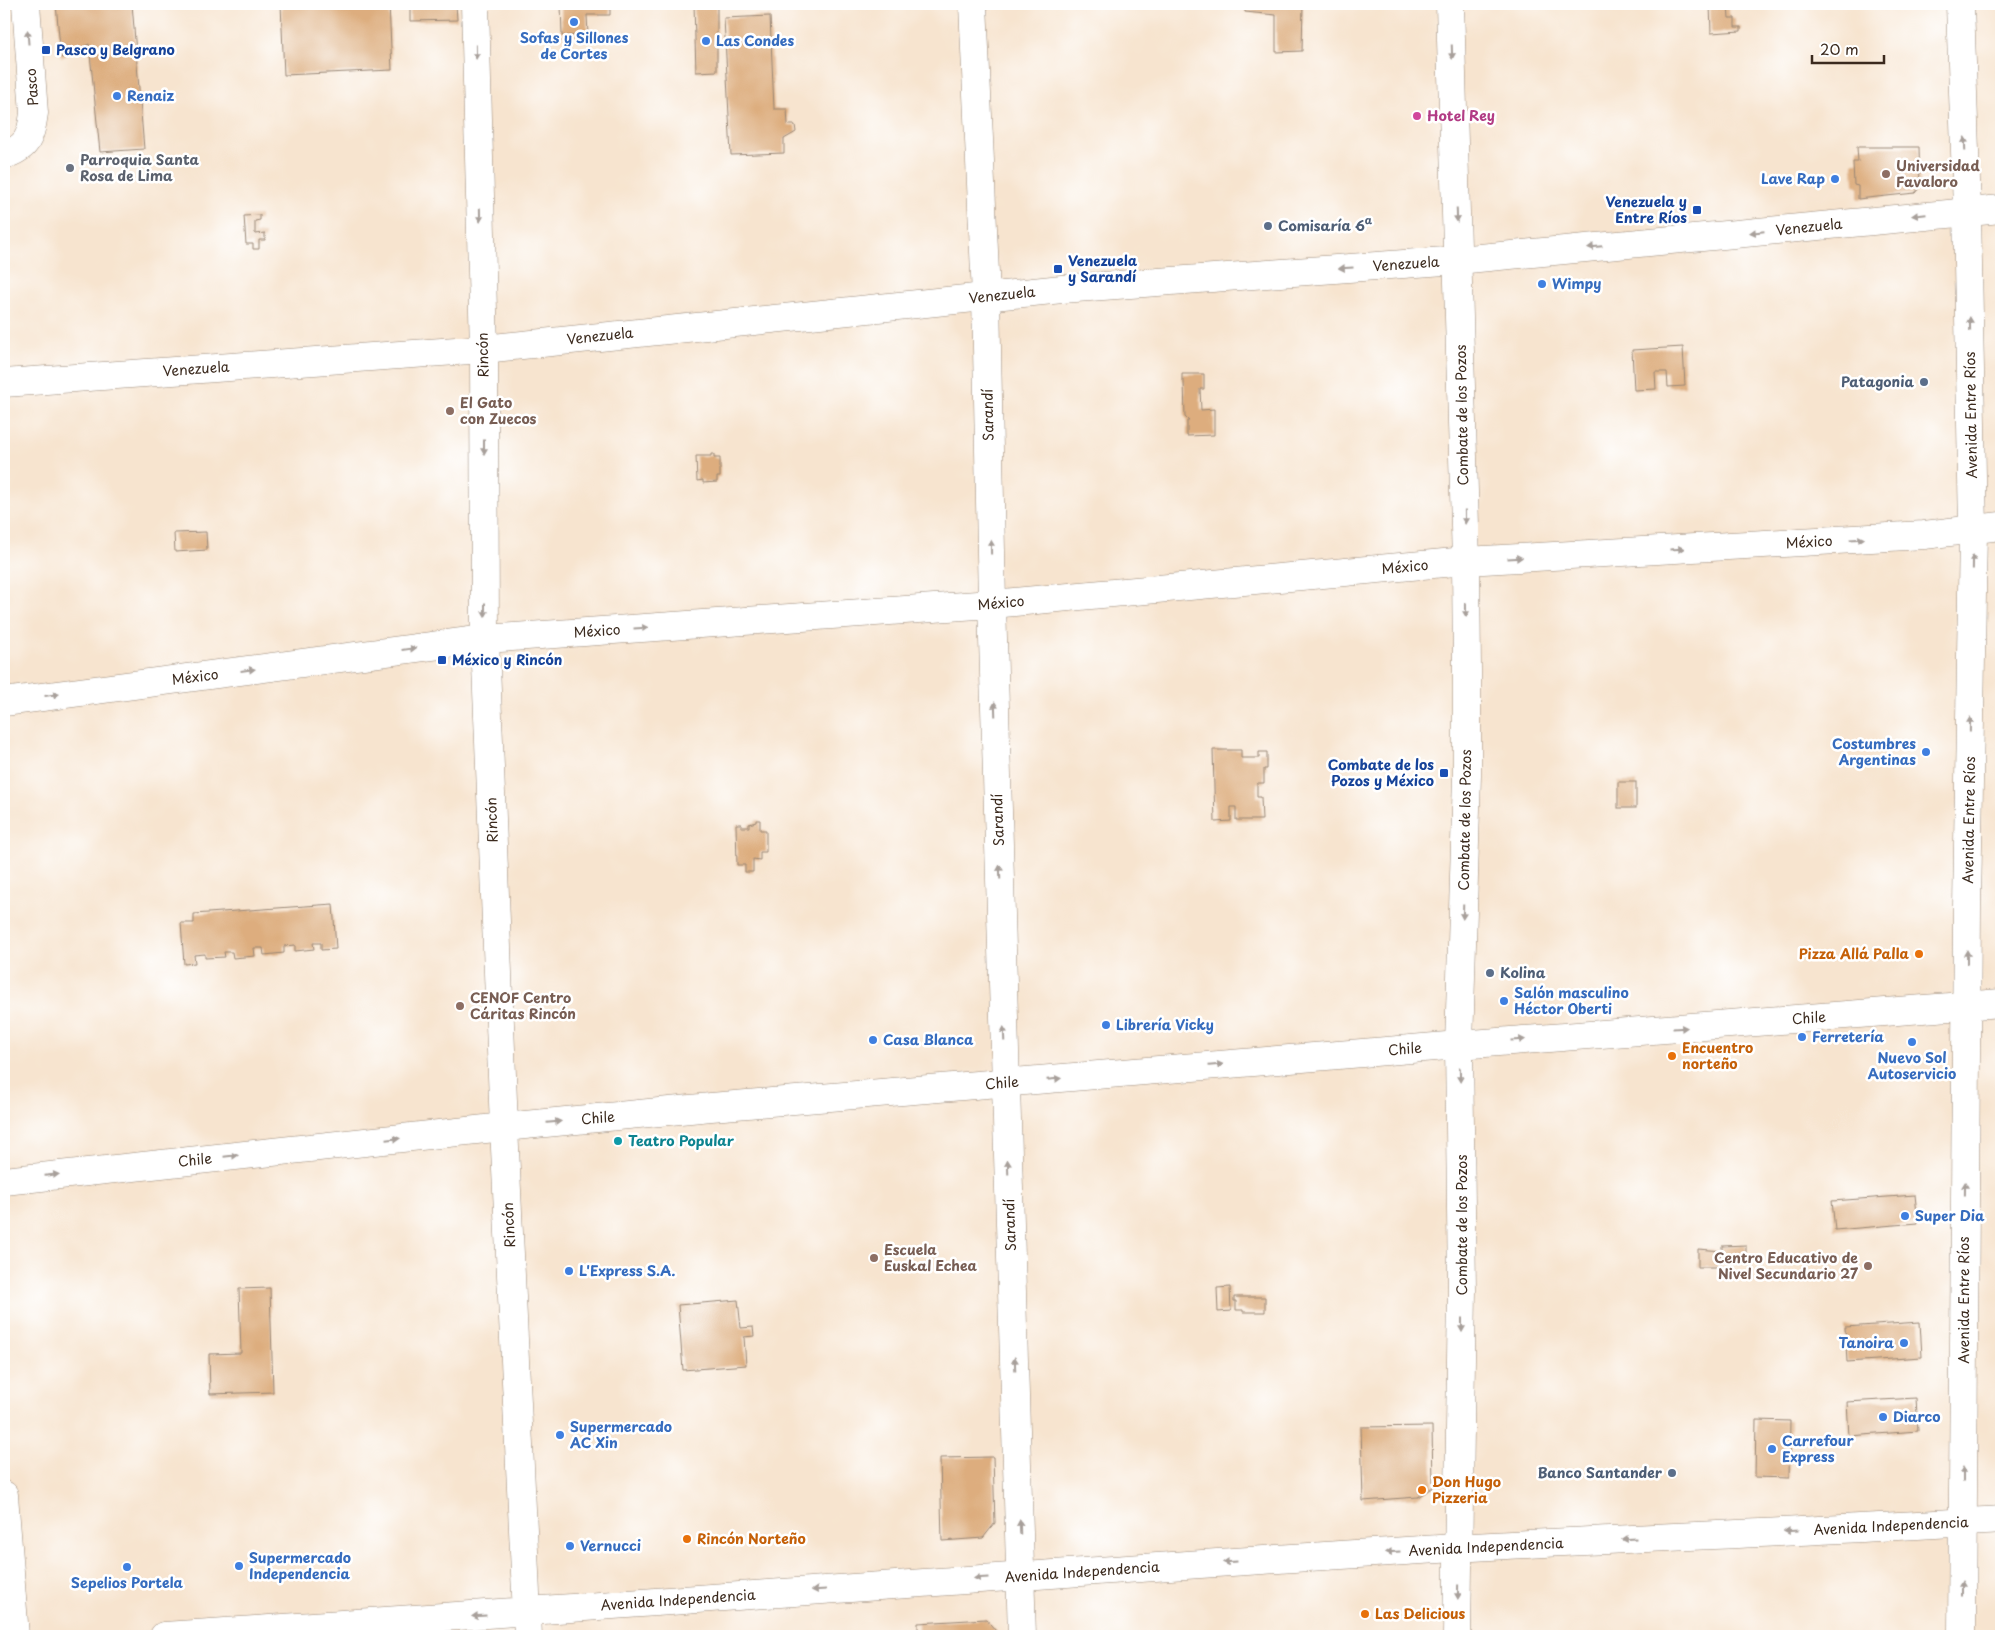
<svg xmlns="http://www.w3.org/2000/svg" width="2005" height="1640" font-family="'Playpen Sans',sans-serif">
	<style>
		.building { fill: #ddad7e }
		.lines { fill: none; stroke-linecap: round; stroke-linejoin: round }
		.minor-casing { stroke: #998776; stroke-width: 29 }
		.tertiary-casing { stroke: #998776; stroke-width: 29 }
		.secondary-casing { stroke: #998776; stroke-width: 29 }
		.primary-casing { stroke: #998776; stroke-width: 29 }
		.minor { stroke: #fff; stroke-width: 28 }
		.tertiary { stroke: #fff; stroke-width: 28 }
		.secondary { stroke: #fff; stroke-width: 28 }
		.primary { stroke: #fff; stroke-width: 28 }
		.oneway { fill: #a79f9a }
		.shop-dot { fill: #3f7fe0; stroke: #fff; stroke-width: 2 }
		.transit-dot { fill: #1a4fb4; stroke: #fff; stroke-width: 2 }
		.hotel-dot { fill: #d1479c; stroke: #fff; stroke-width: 2 }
		.worship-dot { fill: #6b7280; stroke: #fff; stroke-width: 2 }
		.education-dot { fill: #8d6e63; stroke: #fff; stroke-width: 2 }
		.service-dot { fill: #5c6f8a; stroke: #fff; stroke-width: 2 }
		.food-dot { fill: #e8710a; stroke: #fff; stroke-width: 2 }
		.culture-dot { fill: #0f9aa8; stroke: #fff; stroke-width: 2 }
		.labels { text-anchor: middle; stroke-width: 5; stroke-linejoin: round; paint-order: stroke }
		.shop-label { font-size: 14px; font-weight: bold; fill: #366cbe; stroke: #fff; text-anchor: start }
		.transit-label { font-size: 14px; font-weight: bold; fill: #164399; stroke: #fff; text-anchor: start }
		.street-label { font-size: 14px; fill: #3b2a1e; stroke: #fff }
		.hotel-label { font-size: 14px; font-weight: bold; fill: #b23c85; stroke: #fff; text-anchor: start }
		.worship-label { font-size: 14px; font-weight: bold; fill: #5b616d; stroke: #fff; text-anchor: start }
		.education-label { font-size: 14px; font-weight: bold; fill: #785e54; stroke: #fff; text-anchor: start }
		.service-label { font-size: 14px; font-weight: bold; fill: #4e5e75; stroke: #fff; text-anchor: start }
		.food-label { font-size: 14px; font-weight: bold; fill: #c56008; stroke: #fff; text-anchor: start }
		.culture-label { font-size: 14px; font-weight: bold; fill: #0d838f; stroke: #fff; text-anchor: start }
	</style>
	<rect width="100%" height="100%" fill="#fff"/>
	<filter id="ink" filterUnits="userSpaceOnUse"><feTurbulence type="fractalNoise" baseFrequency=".02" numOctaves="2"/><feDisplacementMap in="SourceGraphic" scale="10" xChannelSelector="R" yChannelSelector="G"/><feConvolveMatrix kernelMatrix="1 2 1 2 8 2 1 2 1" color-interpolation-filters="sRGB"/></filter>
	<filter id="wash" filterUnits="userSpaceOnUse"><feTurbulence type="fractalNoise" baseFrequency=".0096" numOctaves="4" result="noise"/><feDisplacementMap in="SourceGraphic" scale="20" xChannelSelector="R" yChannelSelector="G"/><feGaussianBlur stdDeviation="1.12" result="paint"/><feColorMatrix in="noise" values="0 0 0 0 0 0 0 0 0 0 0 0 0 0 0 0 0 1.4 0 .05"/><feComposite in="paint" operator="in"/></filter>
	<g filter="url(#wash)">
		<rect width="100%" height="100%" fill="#f7e4cf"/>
		<g id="blocks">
			<!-- building -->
			<g class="building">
				<path d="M 56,4 L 132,4 L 144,149 L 100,152 L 89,44 L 61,58 Z"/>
				<path d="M 281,4 L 389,4 L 392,70 L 284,75 Z"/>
				<path d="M 410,4 L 456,4 L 457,20 L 410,21 Z"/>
				<path d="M 561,4 L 610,4 L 610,15 L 587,15 L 588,35 L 562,36 Z"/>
				<path d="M 694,4 L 717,4 L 717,71 L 696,72 Z"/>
				<path d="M 1245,4 L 1303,4 L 1302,51 L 1276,52 L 1276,15 L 1245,12 Z"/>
				<path d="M 1728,4 L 1729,18 L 1735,18 L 1735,27 L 1741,27 L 1741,31 L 1711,33 L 1710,5 Z"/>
				<path d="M 770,16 L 774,109 L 787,109 L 788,125 L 795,125 L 796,132 L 784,139 L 784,153 L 731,155 L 724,18 Z"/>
				<path d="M 1857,147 L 1919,147 L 1920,187 L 1915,193 L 1858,199 L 1858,186 L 1854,185 L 1853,162 L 1858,162 Z"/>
				<path d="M 260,215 L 260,220 L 255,221 L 255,234 L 265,233 L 265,240 L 259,240 L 259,249 L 253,249 L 253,244 L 246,244 L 244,216 Z"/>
				<path d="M 1683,347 L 1685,386 L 1668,387 L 1667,372 L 1655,372 L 1656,389 L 1634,390 L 1632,350 Z"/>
				<path d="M 1182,374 L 1204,374 L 1204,389 L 1200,389 L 1201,410 L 1214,409 L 1214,435 L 1187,436 L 1187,421 L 1189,421 L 1185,417 L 1184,381 L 1182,381 Z"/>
				<path d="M 711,454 L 714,454 L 714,458 L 720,458 L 720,477 L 717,477 L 717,482 L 703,483 L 703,480 L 697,481 L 696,456 L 711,456 Z"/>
				<path d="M 206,532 L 207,550 L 175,552 L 174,533 Z"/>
				<path d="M 1213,750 L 1241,750 L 1241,758 L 1259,758 L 1259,752 L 1267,752 L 1267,769 L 1264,769 L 1264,783 L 1257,783 L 1257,797 L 1261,797 L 1262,820 L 1236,820 L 1236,807 L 1231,807 L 1231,821 L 1215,822 Z"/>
				<rect x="1618" y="782" width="18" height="26"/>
				<path d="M 756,820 L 760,820 L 760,830 L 766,830 L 766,852 L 760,852 L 760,860 L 753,859 L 753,872 L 745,872 L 745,865 L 737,865 L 736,824 L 741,824 L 741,827 L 749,827 L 749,824 L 756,822 Z"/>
				<path d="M 333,904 L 336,949 L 321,950 L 321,943 L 313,943 L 314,949 L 295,951 L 295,945 L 284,946 L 284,953 L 264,955 L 263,948 L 254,948 L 255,956 L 233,958 L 232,952 L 224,952 L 225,957 L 205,958 L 205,954 L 194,955 L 195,963 L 184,964 L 181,923 L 194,923 L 194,914 Z"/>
				<path d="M 1915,1195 L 1918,1223 L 1835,1230 L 1832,1201 Z"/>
				<path d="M 1746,1245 L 1746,1253 L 1720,1254 L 1720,1267 L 1698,1267 L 1698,1249 L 1722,1251 L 1722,1246 Z"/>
				<path d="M 1230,1287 L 1231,1311 L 1218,1312 L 1217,1288 Z"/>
				<path d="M 270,1288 L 273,1392 L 210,1394 L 209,1354 L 241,1353 L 239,1289 Z"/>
				<path d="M 1234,1297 L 1265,1297 L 1265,1312 L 1243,1312 L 1243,1310 L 1236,1310 L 1236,1301 L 1234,1301 Z"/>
				<path d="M 738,1300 L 741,1328 L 753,1327 L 754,1336 L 744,1337 L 746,1365 L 683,1370 L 678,1305 Z"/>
				<path d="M 1920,1322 L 1922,1357 L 1847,1362 L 1845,1327 Z"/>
				<path d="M 1916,1398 L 1918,1431 L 1849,1436 L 1847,1402 Z"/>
				<path d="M 1756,1420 L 1790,1421 L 1789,1478 L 1755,1477 Z"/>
				<path d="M 1432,1426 L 1433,1487 L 1418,1497 L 1363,1501 L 1361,1427 Z"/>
				<path d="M 993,1457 L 995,1523 L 983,1538 L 942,1541 L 940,1458 Z"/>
				<path d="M 986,1619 L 1000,1636 L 918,1636 L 918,1623 Z"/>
			</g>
		</g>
	</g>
	<g filter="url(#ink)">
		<use href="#blocks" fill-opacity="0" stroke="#998776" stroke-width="1"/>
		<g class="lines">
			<!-- minor casing -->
			<g class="minor-casing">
				<g id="minor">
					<path d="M 475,4 L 484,349 L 485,639 L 504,1127 L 528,1636"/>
					<path d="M 973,4 L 986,296 L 992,604 L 1022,1636"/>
					<path d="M 4,155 C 27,148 31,137 34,113 L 26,4"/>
					<path d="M 4,383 L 484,349 L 1062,289 L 1458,260 L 2001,209"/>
					<path d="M 4,702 L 485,639 L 992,604 L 1466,561 L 1924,535 L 2001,526"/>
					<path d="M 4,1181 L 504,1127 L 711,1107 L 1459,1045 L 2001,1003"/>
					<path d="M 4,1495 L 15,1636"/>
				</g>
			</g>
			<!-- tertiary casing -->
			<g class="tertiary-casing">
				<path id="tertiary" d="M 1450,4 L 1466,561 L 1467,671 L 1467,775 L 1459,1045 L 1462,1290 L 1457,1636"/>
			</g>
			<!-- secondary casing -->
			<g class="secondary-casing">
				<path id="secondary" d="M 1960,4 L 1967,210 L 1973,530 L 1967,908 L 1962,1636"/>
			</g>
			<!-- primary casing -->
			<g class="primary-casing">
				<path id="primary" d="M 164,1636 C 595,1608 1025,1573 1456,1548 C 1638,1537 1820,1532 2001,1520"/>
			</g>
			<!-- minor -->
			<use href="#minor" class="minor"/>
			<!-- tertiary -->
			<use href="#tertiary" class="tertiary"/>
			<!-- secondary -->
			<use href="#secondary" class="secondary"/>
			<!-- primary -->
			<use href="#primary" class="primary"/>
		</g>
		<!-- one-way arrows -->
		<defs><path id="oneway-solid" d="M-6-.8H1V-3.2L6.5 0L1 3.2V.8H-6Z" transform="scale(1.25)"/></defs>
		<g class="oneway">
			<use href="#oneway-solid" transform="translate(28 37) rotate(-94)"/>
			<use href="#oneway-solid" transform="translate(476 52) rotate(89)"/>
			<use href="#oneway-solid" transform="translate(1452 52) rotate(88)"/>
			<use href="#oneway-solid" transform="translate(1965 144) rotate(-92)"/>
			<use href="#oneway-solid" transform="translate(480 215) rotate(89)"/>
			<use href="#oneway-solid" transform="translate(1457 215) rotate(88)"/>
			<use href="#oneway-solid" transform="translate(1919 215) rotate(174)"/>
			<use href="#oneway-solid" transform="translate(1757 232) rotate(174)"/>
			<use href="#oneway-solid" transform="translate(1595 247) rotate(175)"/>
			<use href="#oneway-solid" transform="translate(1346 268) rotate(176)"/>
			<use href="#oneway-solid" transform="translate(1970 324) rotate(-91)"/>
			<use href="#oneway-solid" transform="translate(484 447) rotate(90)"/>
			<use href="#oneway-solid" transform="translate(1465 517) rotate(89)"/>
			<use href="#oneway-solid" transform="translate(1857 539) rotate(-3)"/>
			<use href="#oneway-solid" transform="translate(991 547) rotate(-91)"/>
			<use href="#oneway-solid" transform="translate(1677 549) rotate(-3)"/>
			<use href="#oneway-solid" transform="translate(1515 558) rotate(-3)"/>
			<use href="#oneway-solid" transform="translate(1973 562) rotate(-89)"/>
			<use href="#oneway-solid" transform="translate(485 610) rotate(90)"/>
			<use href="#oneway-solid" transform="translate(1466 610) rotate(89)"/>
			<use href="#oneway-solid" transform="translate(641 628) rotate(-4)"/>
			<use href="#oneway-solid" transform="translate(409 649) rotate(-7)"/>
			<use href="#oneway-solid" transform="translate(248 670) rotate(-7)"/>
			<use href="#oneway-solid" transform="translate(52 695) rotate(-7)"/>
			<use href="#oneway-solid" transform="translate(995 709) rotate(-92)"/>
			<use href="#oneway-solid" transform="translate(1970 724) rotate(-89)"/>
			<use href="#oneway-solid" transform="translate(1000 872) rotate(-92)"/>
			<use href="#oneway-solid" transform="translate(1463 912) rotate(92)"/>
			<use href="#oneway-solid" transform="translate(1967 957) rotate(-90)"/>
			<use href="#oneway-solid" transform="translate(1680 1028) rotate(-4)"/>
			<use href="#oneway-solid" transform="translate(1004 1034) rotate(-92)"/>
			<use href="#oneway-solid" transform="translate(1518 1040) rotate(-4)"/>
			<use href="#oneway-solid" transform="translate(1216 1065) rotate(-5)"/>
			<use href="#oneway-solid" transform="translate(1460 1075) rotate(89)"/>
			<use href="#oneway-solid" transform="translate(1054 1079) rotate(-5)"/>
			<use href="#oneway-solid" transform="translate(554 1122) rotate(-5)"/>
			<use href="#oneway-solid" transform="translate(393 1139) rotate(-6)"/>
			<use href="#oneway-solid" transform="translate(231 1156) rotate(-6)"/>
			<use href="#oneway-solid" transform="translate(1008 1167) rotate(-92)"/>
			<use href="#oneway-solid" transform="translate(52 1175) rotate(-6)"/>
			<use href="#oneway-solid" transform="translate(1965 1189) rotate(-89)"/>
			<use href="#oneway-solid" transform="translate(1462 1325) rotate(90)"/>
			<use href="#oneway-solid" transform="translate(1015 1364) rotate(-92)"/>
			<use href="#oneway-solid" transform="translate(1963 1474) rotate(-90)"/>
			<use href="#oneway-solid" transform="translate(1020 1527) rotate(-92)"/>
			<use href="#oneway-solid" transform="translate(1791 1531) rotate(177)"/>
			<use href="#oneway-solid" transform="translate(1629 1539) rotate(177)"/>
			<use href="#oneway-solid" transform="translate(1393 1552) rotate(176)"/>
			<use href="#oneway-solid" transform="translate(1230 1562) rotate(176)"/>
			<use href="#oneway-solid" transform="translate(981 1578) rotate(176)"/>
			<use href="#oneway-solid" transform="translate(1962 1588) rotate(-90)"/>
			<use href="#oneway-solid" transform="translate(819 1590) rotate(176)"/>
			<use href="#oneway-solid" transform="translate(1458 1592) rotate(91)"/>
			<use href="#oneway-solid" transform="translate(479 1616) rotate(176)"/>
		</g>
	</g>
	<!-- markers -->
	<g class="shop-dot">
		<circle cx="574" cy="22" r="5"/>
		<circle cx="706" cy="41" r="5"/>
		<circle cx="117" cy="96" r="5"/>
		<circle cx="1835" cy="179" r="5"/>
		<circle cx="1542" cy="284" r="5"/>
		<circle cx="1926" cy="752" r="5"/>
		<circle cx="1504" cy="1001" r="5"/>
		<circle cx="1106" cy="1025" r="5"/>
		<circle cx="1802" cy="1037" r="5"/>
		<circle cx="873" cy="1040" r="5"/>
		<circle cx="1912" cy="1042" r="5"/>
		<circle cx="1905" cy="1216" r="5"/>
		<circle cx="569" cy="1271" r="5"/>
		<circle cx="1904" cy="1343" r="5"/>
		<circle cx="1883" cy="1417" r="5"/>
		<circle cx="560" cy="1435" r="5"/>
		<circle cx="1772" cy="1449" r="5"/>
		<circle cx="570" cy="1546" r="5"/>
		<circle cx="239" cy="1566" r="5"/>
		<circle cx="127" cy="1567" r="5"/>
	</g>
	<g class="transit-dot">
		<rect x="41" y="45" width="10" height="10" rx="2.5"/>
		<rect x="1692" y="205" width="10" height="10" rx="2.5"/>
		<rect x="1053" y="264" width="10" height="10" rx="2.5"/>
		<rect x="437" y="655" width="10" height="10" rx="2.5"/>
		<rect x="1439" y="768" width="10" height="10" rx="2.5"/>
	</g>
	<circle class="hotel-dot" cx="1417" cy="116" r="5"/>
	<circle class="worship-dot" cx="70" cy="168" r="5"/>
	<g class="education-dot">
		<circle cx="1886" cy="174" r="5"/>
		<circle cx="450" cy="411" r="5"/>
		<circle cx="460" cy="1006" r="5"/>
		<circle cx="874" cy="1258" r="5"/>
		<circle cx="1868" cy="1266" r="5"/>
	</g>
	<g class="service-dot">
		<circle cx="1268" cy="226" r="5"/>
		<circle cx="1924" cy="382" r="5"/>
		<circle cx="1490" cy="973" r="5"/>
		<circle cx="1672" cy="1473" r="5"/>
	</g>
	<g class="food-dot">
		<circle cx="1919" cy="954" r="5"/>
		<circle cx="1672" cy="1056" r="5"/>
		<circle cx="1422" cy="1490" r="5"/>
		<circle cx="687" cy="1539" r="5"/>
		<circle cx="1365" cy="1614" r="5"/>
	</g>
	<circle class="culture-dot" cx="618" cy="1141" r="5"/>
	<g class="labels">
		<!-- shop labels -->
		<g class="shop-label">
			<text x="574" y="43" text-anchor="middle">Sofas y Sillones<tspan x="574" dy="16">de Cortes</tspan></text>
			<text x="716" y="46">Las Condes</text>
			<text x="127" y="101">Renaiz</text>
			<text x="1825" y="184" text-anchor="end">Lave Rap</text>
			<text x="1552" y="289">Wimpy</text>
			<text x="1916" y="749" text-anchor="end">Costumbres<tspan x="1916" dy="16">Argentinas</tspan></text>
			<text x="1514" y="998">Salón masculino<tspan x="1514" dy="16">Héctor Oberti</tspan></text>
			<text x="1116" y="1030">Librería Vicky</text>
			<text x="1812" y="1042">Ferretería</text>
			<text x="883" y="1045">Casa Blanca</text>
			<text x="1912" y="1063" text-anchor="middle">Nuevo Sol<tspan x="1912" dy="16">Autoservicio</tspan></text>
			<text x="1915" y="1221">Super Dia</text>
			<text x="579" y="1276">L'Express S.A.</text>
			<text x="1894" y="1348" text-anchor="end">Tanoira</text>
			<text x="1893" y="1422">Diarco</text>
			<text x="570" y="1432">Supermercado<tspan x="570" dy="16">AC Xin</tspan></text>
			<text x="1782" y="1446">Carrefour<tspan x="1782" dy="16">Express</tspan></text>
			<text x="580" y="1551">Vernucci</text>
			<text x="249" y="1563">Supermercado<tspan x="249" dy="16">Independencia</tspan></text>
			<text x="127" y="1588" text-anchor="middle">Sepelios Portela</text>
		</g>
		<!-- transit labels -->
		<g class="transit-label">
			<text x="56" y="55">Pasco y Belgrano</text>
			<text x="1687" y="207" text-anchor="end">Venezuela y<tspan x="1687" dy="16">Entre Ríos</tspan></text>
			<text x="1068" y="266">Venezuela<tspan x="1068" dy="16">y Sarandí</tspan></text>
			<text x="452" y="665">México y Rincón</text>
			<text x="1434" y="770" text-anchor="end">Combate de los<tspan x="1434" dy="16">Pozos y México</tspan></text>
		</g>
		<!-- street labels -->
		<g class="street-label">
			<text transform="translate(32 87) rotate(-94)" y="5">Pasco</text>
			<text transform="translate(1809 227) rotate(-6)" y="5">Venezuela</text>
			<text transform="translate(1406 264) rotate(-4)" y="5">Venezuela</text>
			<text transform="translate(1002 295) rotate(-6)" y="5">Venezuela</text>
			<text transform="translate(600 336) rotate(-6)" y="5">Venezuela</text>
			<text transform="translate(483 355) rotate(-91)" y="5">Rincón</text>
			<text transform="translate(196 369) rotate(-4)" y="5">Venezuela</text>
			<text transform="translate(988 415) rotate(-91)" y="5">Sarandí</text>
			<text transform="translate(1462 415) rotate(-91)" y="5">Combate de los Pozos</text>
			<text transform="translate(1971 415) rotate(-91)" y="5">Avenida Entre Ríos</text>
			<text transform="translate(1809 542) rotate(-3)" y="5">México</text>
			<text transform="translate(1405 567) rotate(-5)" y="5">México</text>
			<text transform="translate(1001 603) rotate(-5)" y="5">México</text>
			<text transform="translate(597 631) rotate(-4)" y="5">México</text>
			<text transform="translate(195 677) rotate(-7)" y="5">México</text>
			<text transform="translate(492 820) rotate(-92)" y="5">Rincón</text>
			<text transform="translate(998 820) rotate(-92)" y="5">Sarandí</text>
			<text transform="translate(1465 820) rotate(-89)" y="5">Combate de los Pozos</text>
			<text transform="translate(1969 820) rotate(-89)" y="5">Avenida Entre Ríos</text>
			<text transform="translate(1809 1018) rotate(-4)" y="5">Chile</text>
			<text transform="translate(1405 1049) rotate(-5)" y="5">Chile</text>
			<text transform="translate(1002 1083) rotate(-5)" y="5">Chile</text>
			<text transform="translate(598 1118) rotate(-5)" y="5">Chile</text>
			<text transform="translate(195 1160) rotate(-6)" y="5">Chile</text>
			<text transform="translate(509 1225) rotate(-93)" y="5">Rincón</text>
			<text transform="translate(1010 1225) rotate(-92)" y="5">Sarandí</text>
			<text transform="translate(1462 1225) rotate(-90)" y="5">Combate de los Pozos</text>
			<text transform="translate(1964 1300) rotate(-90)" y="5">Avenida Entre Ríos</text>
			<text transform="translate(1891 1526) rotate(-3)" y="5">Avenida Independencia</text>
			<text transform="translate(1486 1547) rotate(-3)" y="5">Avenida Independencia</text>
			<text transform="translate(1082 1572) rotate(-4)" y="5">Avenida Independencia</text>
			<text transform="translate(678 1600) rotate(-4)" y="5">Avenida Independencia</text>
		</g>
		<!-- hotel labels -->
		<g class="hotel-label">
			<text x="1427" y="121">Hotel Rey</text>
		</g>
		<!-- worship labels -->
		<g class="worship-label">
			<text x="80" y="165">Parroquia Santa<tspan x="80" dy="16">Rosa de Lima</tspan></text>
		</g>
		<!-- education labels -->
		<g class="education-label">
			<text x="1896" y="171">Universidad<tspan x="1896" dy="16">Favaloro</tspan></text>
			<text x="460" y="408">El Gato<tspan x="460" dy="16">con Zuecos</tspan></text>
			<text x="470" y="1003">CENOF Centro<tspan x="470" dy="16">Cáritas Rincón</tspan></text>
			<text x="884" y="1255">Escuela<tspan x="884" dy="16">Euskal Echea</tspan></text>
			<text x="1858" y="1263" text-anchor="end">Centro Educativo de<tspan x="1858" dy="16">Nivel Secundario 27</tspan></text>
		</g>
		<!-- service labels -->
		<g class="service-label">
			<text x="1278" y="231">Comisaría 6ª</text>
			<text x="1914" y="387" text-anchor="end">Patagonia</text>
			<text x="1500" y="978">Kolina</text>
			<text x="1662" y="1478" text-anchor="end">Banco Santander</text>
		</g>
		<!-- food labels -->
		<g class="food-label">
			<text x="1909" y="959" text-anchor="end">Pizza Allá Palla</text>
			<text x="1682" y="1053">Encuentro<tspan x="1682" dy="16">norteño</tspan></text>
			<text x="1432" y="1487">Don Hugo<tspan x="1432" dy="16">Pizzeria</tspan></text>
			<text x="697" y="1544">Rincón Norteño</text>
			<text x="1375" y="1619">Las Delicious</text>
		</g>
		<!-- culture labels -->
		<g class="culture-label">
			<text x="628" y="1146">Teatro Popular</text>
		</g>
	</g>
	<!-- margin -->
	<rect width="2005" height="1640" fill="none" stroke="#fff" stroke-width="20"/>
	<!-- scale -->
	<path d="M1812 55v8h72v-8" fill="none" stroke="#3b2a1e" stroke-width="2.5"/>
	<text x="1820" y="55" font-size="15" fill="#3b2a1e" stroke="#ffffff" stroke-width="4" paint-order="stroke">20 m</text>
</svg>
